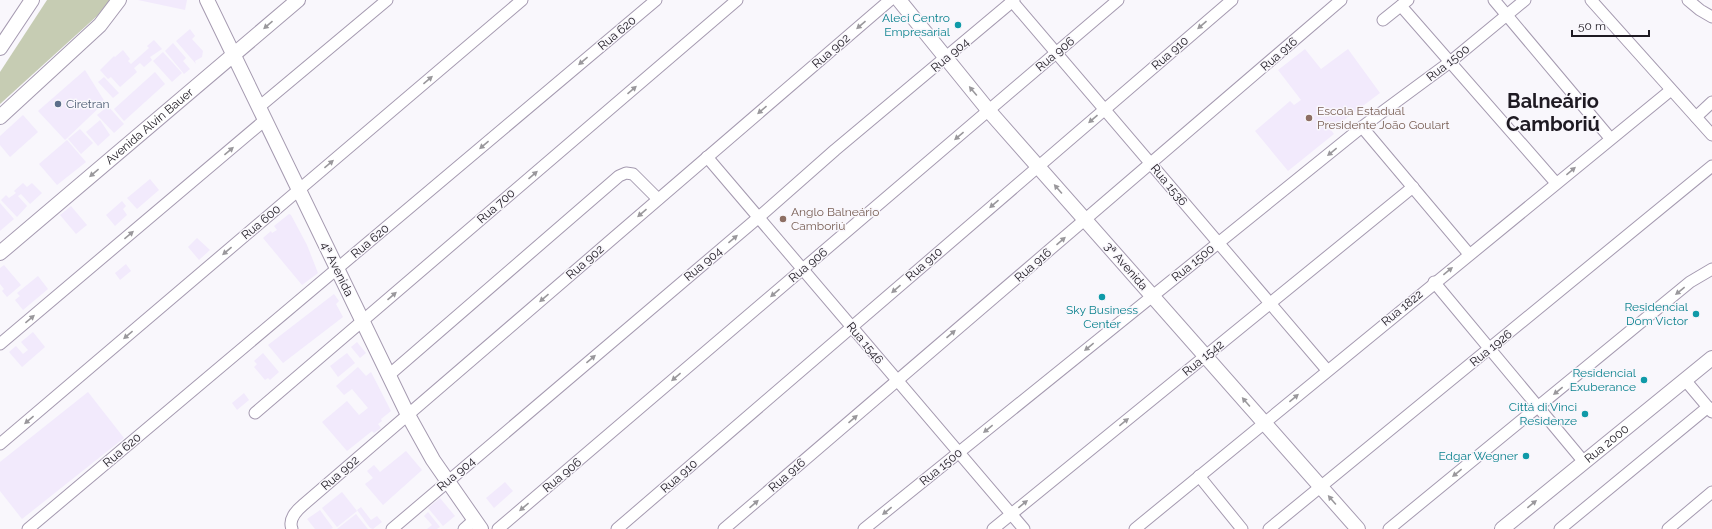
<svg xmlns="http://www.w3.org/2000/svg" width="1712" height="529" font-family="Raleway,sans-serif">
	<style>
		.built { fill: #f2eafc }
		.green { fill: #c6ccb3 }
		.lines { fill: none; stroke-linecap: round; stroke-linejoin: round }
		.minor-casing { stroke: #a59ab0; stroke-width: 13 }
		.major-casing { stroke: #a59ab0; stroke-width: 16 }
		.minor { stroke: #fff; stroke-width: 11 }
		.major { stroke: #fff; stroke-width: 14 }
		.oneway { fill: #9a989c }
		.culture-dot { fill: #0f9aa8; stroke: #f9f7fc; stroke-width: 1.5 }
		.service-dot { fill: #5c6f8a; stroke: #f9f7fc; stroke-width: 1.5 }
		.education-dot { fill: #8d6e63; stroke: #f9f7fc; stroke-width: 1.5 }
		.labels { text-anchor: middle; stroke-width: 3; stroke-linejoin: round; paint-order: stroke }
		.culture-label { font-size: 12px; fill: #0d838f; stroke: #f9f7fc; text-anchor: end }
		.street-label { font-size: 12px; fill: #1e1a22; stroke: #f9f7fc }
		.service-label { font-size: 12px; fill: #4e5e75; stroke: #f9f7fc; text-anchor: start }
		.education-label { font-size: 12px; fill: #785e54; stroke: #f9f7fc; text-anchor: start }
		.town-label { font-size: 20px; font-weight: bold; fill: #1e1a22; stroke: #f9f7fc }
	</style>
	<rect width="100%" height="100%" fill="#f9f7fc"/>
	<!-- built -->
	<g class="built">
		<path d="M 138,0 L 187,0 L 185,10 Z"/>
		<path d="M 190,29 L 195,36 L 192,39 L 203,51 L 202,57 L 195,61 L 196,64 L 176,41 Z"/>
		<path d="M 154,40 L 162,49 L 150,57 L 152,60 L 144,67 L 140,63 L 134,68 L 137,72 L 120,87 L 111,77 L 108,79 L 100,70 L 114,56 L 115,57 L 123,50 L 130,59 L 128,61 L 131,64 L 149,48 L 147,46 Z"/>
		<path d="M 173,43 L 186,58 L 183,61 L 190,69 L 184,74 L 165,51 Z"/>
		<path d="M 1305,49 L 1321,69 L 1348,49 L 1380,93 L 1331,130 L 1334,134 L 1288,171 L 1255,131 L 1290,101 L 1294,105 L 1301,100 L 1278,70 Z"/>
		<path d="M 163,52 L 182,73 L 172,82 L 153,61 Z"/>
		<path d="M 85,70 L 105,102 L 65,140 L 38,111 Z"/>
		<path d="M 155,72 L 165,84 L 124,121 L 114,109 Z"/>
		<path d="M 104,77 L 119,93 L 113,98 L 98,82 Z"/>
		<path d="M 108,106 L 124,124 L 114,133 L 97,115 Z"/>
		<path d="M 23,115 L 38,132 L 10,157 L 0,145 L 0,136 Z"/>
		<path d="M 100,120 L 110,135 L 98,146 L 86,132 Z"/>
		<path d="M 80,129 L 93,143 L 81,154 L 68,139 Z"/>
		<path d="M 67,140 L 86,162 L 57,185 L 39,164 Z"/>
		<path d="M 150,179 L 159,190 L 137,209 L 127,198 Z"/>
		<path d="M 23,183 L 27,187 L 32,183 L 42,193 L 30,204 L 21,194 L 18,196 L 27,206 L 17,217 L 1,200 L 6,195 L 9,198 L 16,193 L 14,191 Z"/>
		<path d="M 122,201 L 126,206 L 123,209 L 127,215 L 115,226 L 106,215 Z"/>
		<path d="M 0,203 L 14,219 L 0,231 Z"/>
		<path d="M 71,206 L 87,225 L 76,234 L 60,215 Z"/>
		<path d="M 289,214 L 291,215 L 307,245 L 318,273 L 302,285 L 263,238 L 271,231 L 272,233 L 277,230 L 274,226 Z"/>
		<path d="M 197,238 L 210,250 L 199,260 L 188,247 Z"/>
		<path d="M 126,264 L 131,271 L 120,280 L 115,273 Z"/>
		<path d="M 4,265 L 21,285 L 7,297 L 2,291 L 4,289 L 0,284 L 0,268 Z"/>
		<path d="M 38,276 L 48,289 L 23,310 L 15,300 L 20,296 L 17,293 Z"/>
		<path d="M 334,294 L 339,301 L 336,304 L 343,317 L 283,363 L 268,345 Z"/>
		<path d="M 33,332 L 45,347 L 22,367 L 9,352 L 16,346 L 23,354 L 28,350 L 21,342 Z"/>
		<path d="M 357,342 L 366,353 L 360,358 L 351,347 Z"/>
		<path d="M 263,353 L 279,372 L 270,380 L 268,378 L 265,380 L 254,367 L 257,364 L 254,361 Z"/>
		<path d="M 347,353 L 355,363 L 338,377 L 330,366 Z"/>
		<path d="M 358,367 L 366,376 L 371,372 L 391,411 L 381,419 L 382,421 L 378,424 L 381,428 L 374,433 L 372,431 L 347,451 L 322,422 L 347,401 L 359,415 L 368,408 L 352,389 L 344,395 L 336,386 Z"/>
		<path d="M 88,392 L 124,438 L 22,519 L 0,491 L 0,462 Z"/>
		<path d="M 244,393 L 249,400 L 237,410 L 232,403 Z"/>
		<path d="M 406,451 L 422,470 L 383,505 L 365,484 L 373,478 L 367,471 L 374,465 L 380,472 Z"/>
		<path d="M 505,482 L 513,491 L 494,508 L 486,498 Z"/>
		<path d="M 342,492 L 357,511 L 337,527 L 322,508 Z"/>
		<path d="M 440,498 L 455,516 L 443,526 L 428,508 Z"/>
		<path d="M 361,507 L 371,520 L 377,516 L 382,522 L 373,529 L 370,528 L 357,510 Z"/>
		<path d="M 320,510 L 333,528 L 331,529 L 315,529 L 307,519 Z"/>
		<path d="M 428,512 L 440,527 L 437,529 L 427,529 L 432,525 L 424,516 Z"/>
		<path d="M 356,514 L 368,529 L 337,529 Z"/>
	</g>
	<!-- green -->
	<path class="green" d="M 47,0 L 110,0 L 97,16 L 0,104 L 0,72 Z"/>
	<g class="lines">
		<!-- minor casing -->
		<g class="minor-casing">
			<g id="minor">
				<path d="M 1011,0 L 1327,370"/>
				<path d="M 1494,0 L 1610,138"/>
				<path d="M 1591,0 L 1712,135"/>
				<path d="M 1688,0 L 1700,10 L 1712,17"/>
				<path d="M 1401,6 L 1556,183"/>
				<path d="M 1383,20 L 1408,0"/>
				<path d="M 259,107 L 387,0"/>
				<path d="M 1696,117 L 1712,102"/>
				<path d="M 1362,127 L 1469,254"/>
				<path d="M 707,157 L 1024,529"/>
				<path d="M 1434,282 L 1584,462"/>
				<path d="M 0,344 L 265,120"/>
				<path d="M 389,375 L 619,176 L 626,173 L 633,174 L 658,199"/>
				<path d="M 1685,380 L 1712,412"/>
				<path d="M 255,413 L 737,0"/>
				<path d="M 0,444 L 522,0"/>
				<path d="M 1199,476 L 1242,529"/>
				<path d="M 28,529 L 656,0"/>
				<path d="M 292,529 C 288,519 296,511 303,505 L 890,0"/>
				<path d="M 392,529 L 759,217 L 835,150 L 1014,0"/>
				<path d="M 464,529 L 474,520"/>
				<path d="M 498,529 L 1118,0"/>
				<path d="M 617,529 L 1232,0"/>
				<path d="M 724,529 L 1341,0"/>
				<path d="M 864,529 L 1362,127 L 1450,62 L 1525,0"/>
				<path d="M 993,529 L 1413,187"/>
				<path d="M 1135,529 L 1671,90"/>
				<path d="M 1269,529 L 1712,166"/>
				<path d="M 1389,529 L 1690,282 L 1712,269"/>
				<path d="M 1560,529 L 1708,407"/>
				<path d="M 1668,529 L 1712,492"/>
			</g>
		</g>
		<!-- major casing -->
		<g class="major-casing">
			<g id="major">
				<path d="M 207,0 L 408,415 L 433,460 L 481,529"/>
				<path d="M 899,0 L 989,111 L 1358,529"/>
				<path d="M 0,48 L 32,0"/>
				<path d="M 0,117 L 100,25 L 119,0"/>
				<path id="s1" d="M 0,253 L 298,0"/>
				<path id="s2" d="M 1502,529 L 1712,358"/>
			</g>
		</g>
		<!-- minor -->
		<use href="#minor" class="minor"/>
		<!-- major -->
		<use href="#major" class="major"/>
	</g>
	<!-- one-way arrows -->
	<defs><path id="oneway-solid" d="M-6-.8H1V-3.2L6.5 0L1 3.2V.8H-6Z"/></defs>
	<g class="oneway">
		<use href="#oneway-solid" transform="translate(268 25) rotate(139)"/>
		<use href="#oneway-solid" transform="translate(861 25) rotate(139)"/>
		<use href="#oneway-solid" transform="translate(1202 25) rotate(139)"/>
		<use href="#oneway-solid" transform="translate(583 61) rotate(140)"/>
		<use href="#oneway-solid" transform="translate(428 80) rotate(-40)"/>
		<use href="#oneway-solid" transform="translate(632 90) rotate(-41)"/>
		<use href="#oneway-solid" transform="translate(973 91) rotate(-130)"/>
		<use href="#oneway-solid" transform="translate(762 110) rotate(139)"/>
		<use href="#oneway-solid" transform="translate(1093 119) rotate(139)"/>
		<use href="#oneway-solid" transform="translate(959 136) rotate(140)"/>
		<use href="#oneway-solid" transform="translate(484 145) rotate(140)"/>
		<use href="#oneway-solid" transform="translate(229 151) rotate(-40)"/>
		<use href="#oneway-solid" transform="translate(1332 152) rotate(141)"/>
		<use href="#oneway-solid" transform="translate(329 164) rotate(-40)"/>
		<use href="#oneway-solid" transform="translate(1571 171) rotate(-40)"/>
		<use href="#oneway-solid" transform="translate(94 173) rotate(140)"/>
		<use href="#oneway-solid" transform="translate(533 175) rotate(-41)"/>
		<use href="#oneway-solid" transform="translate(1058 189) rotate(-131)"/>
		<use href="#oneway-solid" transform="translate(994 204) rotate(139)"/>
		<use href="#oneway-solid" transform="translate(642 213) rotate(139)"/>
		<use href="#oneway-solid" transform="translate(129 235) rotate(-40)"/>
		<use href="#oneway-solid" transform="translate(733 239) rotate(-40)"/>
		<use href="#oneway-solid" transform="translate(1061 241) rotate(-41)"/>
		<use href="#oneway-solid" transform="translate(227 251) rotate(140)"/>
		<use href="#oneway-solid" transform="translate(1448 271) rotate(-39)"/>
		<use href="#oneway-solid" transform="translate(896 289) rotate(139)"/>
		<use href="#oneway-solid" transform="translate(1680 291) rotate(141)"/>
		<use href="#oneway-solid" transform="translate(775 293) rotate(140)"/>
		<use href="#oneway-solid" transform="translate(392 296) rotate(-41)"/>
		<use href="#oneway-solid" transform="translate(544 298) rotate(139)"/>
		<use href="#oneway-solid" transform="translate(30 319) rotate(-40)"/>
		<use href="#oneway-solid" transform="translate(951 334) rotate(-41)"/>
		<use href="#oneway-solid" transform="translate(128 335) rotate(140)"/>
		<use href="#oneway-solid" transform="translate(1089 347) rotate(141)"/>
		<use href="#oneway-solid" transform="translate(591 359) rotate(-40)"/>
		<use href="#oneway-solid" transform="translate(676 377) rotate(140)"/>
		<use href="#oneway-solid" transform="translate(1558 391) rotate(141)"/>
		<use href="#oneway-solid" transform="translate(1294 398) rotate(-40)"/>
		<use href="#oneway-solid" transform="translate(1246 402) rotate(-131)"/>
		<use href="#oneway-solid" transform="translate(853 419) rotate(-41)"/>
		<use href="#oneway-solid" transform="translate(29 420) rotate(140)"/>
		<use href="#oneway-solid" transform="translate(1124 422) rotate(-39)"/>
		<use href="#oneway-solid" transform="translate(988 429) rotate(141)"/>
		<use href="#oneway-solid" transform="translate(1457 473) rotate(141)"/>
		<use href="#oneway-solid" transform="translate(1332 500) rotate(-131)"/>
		<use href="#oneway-solid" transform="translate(754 504) rotate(-41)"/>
		<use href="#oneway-solid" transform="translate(1023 504) rotate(-39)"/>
		<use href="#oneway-solid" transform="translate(1532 504) rotate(-39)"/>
		<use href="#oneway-solid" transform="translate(524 507) rotate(140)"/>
		<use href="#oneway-solid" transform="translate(887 511) rotate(141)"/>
	</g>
	<!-- markers -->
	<g class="culture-dot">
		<circle cx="958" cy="25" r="4"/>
		<circle cx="1102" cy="297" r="4"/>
		<circle cx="1696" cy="314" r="4"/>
		<circle cx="1644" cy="380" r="4"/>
		<circle cx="1585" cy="414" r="4"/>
		<circle cx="1526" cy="456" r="4"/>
	</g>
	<circle class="service-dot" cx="58" cy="104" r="4"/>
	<g class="education-dot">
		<circle cx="1309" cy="118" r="4"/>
		<circle cx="783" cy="219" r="4"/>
	</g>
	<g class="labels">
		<!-- culture labels -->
		<g class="culture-label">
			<text x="950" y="22">Aleci Centro<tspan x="950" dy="14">Empresarial</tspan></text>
			<text x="1688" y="311">Residencial<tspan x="1688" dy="14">Dom Victor</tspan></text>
			<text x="1102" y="314" text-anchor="middle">Sky Business<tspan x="1102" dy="14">Center</tspan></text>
			<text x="1636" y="377">Residencial<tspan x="1636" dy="14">Exuberance</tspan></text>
			<text x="1577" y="411">Cittá di Vinci<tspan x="1577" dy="14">Residenze</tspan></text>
			<text x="1518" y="460">Edgar Wegner</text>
		</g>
		<!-- street labels -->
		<g class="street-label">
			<text transform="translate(617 33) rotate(-40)" y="4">Rua 620</text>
			<text transform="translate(831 51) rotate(-41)" y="4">Rua 902</text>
			<text transform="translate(1170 53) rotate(-41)" y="4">Rua 910</text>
			<text transform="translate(1055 54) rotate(-40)" y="4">Rua 906</text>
			<text transform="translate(1279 54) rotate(-41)" y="4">Rua 916</text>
			<text transform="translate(950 55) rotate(-40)" y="4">Rua 904</text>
			<text transform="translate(1448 63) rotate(-38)" y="4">Rua 1500</text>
			<text dy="4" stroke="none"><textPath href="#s1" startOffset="196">Avenida Alvin Bauer</textPath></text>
			<text transform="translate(1169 185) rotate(50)" y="4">Rua 1536</text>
			<text transform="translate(496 206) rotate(-41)" y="4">Rua 700</text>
			<text transform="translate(261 222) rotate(-40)" y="4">Rua 600</text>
			<text transform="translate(370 241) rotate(-40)" y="4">Rua 620</text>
			<text transform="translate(585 262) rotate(-41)" y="4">Rua 902</text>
			<text transform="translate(1193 263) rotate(-39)" y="4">Rua 1500</text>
			<text transform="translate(703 264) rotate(-40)" y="4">Rua 904</text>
			<text transform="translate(924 264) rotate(-41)" y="4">Rua 910</text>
			<text transform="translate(808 265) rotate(-40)" y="4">Rua 906</text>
			<text transform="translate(1033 265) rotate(-41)" y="4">Rua 916</text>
			<text transform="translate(1126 266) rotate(49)" y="4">3ª Avenida</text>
			<text transform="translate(337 269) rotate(64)" y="4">4ª Avenida</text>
			<text transform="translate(1402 308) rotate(-39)" y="4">Rua 1822</text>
			<text transform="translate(865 343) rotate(50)" y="4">Rua 1546</text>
			<text transform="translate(1491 348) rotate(-39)" y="4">Rua 1926</text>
			<text transform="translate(1203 358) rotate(-39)" y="4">Rua 1542</text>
			<text dy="4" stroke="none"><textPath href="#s2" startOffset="135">Rua 2000</textPath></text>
			<text transform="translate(122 450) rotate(-40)" y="4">Rua 620</text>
			<text transform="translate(941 467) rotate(-39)" y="4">Rua 1500</text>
			<text transform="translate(340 473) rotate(-41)" y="4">Rua 902</text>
			<text transform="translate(456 474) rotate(-40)" y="4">Rua 904</text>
			<text transform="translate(562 475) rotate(-40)" y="4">Rua 906</text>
			<text transform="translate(787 475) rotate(-41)" y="4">Rua 916</text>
			<text transform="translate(679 476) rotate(-41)" y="4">Rua 910</text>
		</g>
		<!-- service labels -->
		<g class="service-label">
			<text x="66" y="108">Ciretran</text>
		</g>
		<!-- education labels -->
		<g class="education-label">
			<text x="1317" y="115">Escola Estadual<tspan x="1317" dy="14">Presidente João Goulart</tspan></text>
			<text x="791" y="216">Anglo Balneário<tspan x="791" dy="14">Camboriú</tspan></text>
		</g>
		<!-- town labels -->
		<g class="town-label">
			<text x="1553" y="108">Balneário<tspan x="1553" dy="23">Camboriú</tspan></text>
		</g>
	</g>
	<!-- scale -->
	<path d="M1572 30v6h77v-6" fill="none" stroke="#1e1a22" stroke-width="2"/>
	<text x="1578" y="30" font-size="12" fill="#1e1a22" stroke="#f9f7fc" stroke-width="3" paint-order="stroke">50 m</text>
</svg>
